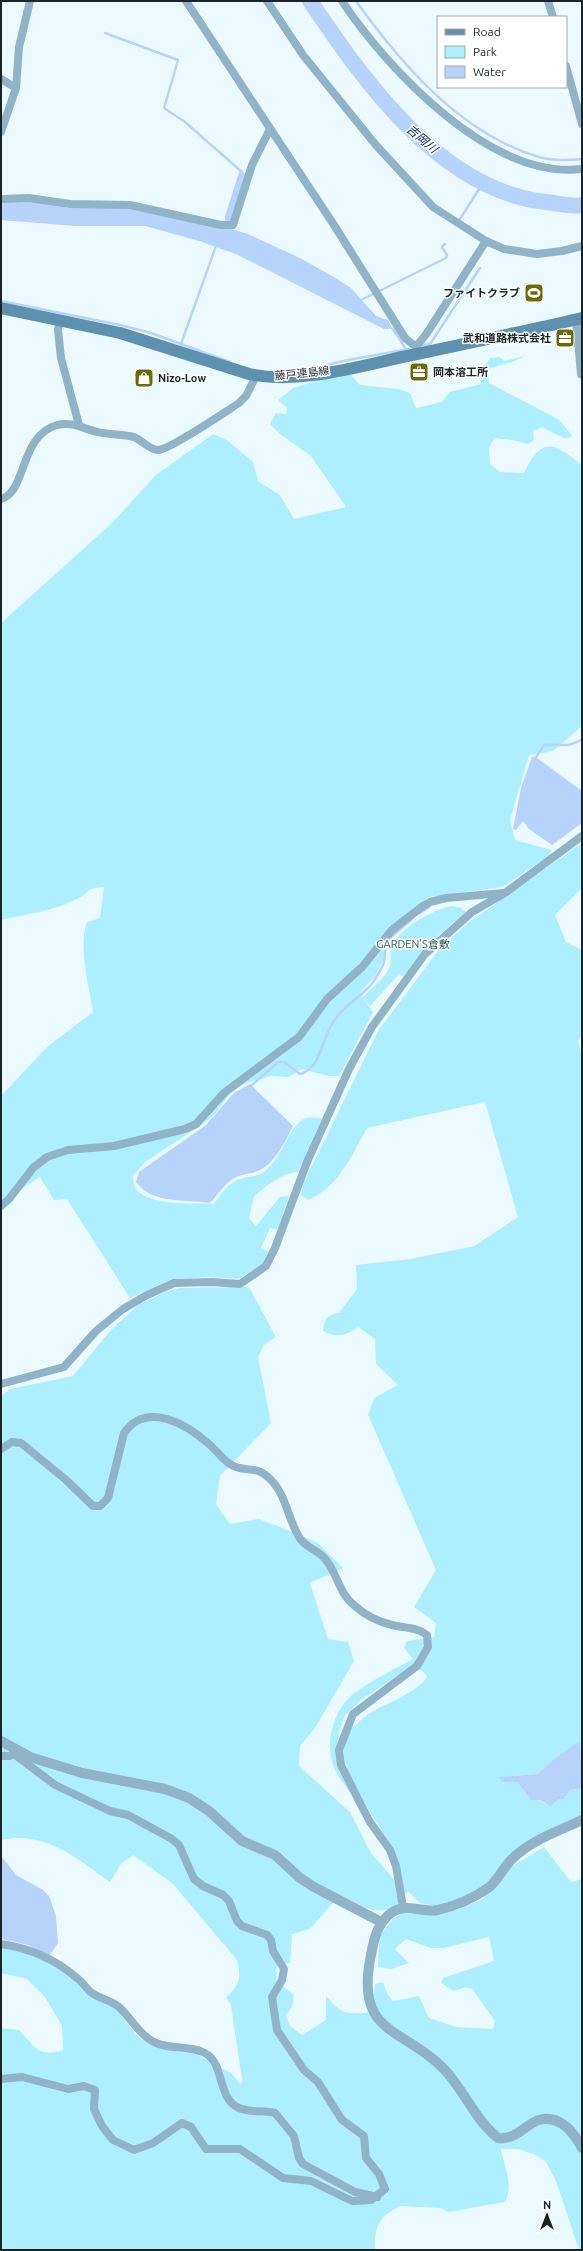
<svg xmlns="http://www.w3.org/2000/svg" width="583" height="2251" font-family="Ubuntu,'Noto Sans JP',sans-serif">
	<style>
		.green { fill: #adeeff }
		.water { fill: #b7d3fb }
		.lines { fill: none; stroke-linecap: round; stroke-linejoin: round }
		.stream { stroke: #b7d3fb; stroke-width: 2.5 }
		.river { stroke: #b7d3fb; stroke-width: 16 }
		.minor { stroke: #91b3c8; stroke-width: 8 }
		.tertiary { stroke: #91b3c8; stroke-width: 10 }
		.secondary { stroke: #5e91b0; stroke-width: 12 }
		.labels { text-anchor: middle; stroke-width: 3; stroke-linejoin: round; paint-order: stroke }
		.poi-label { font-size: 11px; font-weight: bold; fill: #1a2426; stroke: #fff; text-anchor: end }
		.street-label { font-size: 11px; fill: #1a2426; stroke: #fff }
		.park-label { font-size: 11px; fill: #275661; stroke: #fff }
		.water-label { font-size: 12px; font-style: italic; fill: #002c64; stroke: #fff }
	</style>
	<rect width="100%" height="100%" fill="#ebfafe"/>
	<!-- green -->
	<g class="green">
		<path d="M 525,356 L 512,362 L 488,369 L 489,383 L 558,419 L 572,435 L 569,438 L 563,438 L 542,427 L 533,431 L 534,440 L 528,444 L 512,440 L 495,438 L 489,448 L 490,464 L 500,472 L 524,473 C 542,435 554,443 582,465 L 582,726 L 553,751 L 529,755 L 510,820 L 515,840 L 552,850 L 549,856 L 502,887 L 428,897 L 384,941 L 384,958 L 375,976 L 360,993 L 373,1012 L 339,1076 L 329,1076 L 302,1069 L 288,1077 L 271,1076 L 249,1082 L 232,1090 L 216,1113 L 203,1124 L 145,1162 L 133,1176 C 133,1182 135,1189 140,1193 C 160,1206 191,1203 214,1204 C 222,1193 228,1182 243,1178 C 248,1177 256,1176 261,1174 C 282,1162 289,1122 307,1118 C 311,1117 318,1118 322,1118 L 298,1172 C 281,1173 267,1186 254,1196 L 249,1218 L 256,1226 L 280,1197 L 289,1196 L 277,1230 L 270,1228 L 261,1248 L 269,1252 L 263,1264 L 238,1279 L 210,1277 L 172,1279 L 130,1298 L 67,1199 L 54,1200 L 40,1177 L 1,1202 L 1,1096 L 47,1047 L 93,1012 C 89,986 78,946 87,922 L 100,918 L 104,887 C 86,888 91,891 79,898 C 56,911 26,914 1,920 L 1,623 L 111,524 L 156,475 L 213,434 L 227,440 L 253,462 L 258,481 L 280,495 L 294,519 L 346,507 L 311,456 L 280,434 L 270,424 L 276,413 L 286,414 L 287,408 L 278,400 L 293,388 L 326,378 L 350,374 L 360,385 L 399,389 L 410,393 L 416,408 L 442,402 L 450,392 L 481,384 L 480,373 L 490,358 L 500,357 L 504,361 Z"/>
		<path d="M 582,843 L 582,888 L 555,915 L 566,942 L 582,950 L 582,1034 L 578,1040 L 582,1059 L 582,1760 L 579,1743 C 563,1750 551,1762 538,1774 L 509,1776 L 503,1782 L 517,1782 L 525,1793 L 550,1806 L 559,1799 L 564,1799 L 570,1790 L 582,1788 L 582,1815 L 502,1865 L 488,1883 L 466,1896 L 437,1906 L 420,1903 L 409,1892 L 398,1896 L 398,1904 C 376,1919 362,1905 340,1895 L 310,1929 L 292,1934 L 290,1963 L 277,1965 L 276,1980 L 294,1995 L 292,2007 L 286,2015 L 290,2026 L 302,2035 L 326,2020 L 326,1996 C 341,2013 343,2014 367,2013 L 374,1994 L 375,1984 L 383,1982 L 388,1995 L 393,2001 L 419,1996 L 429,2018 L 456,2027 L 493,2029 L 495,2021 L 472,1989 L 465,1987 L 454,1991 L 441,1983 L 443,1978 L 494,1961 L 489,1937 L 444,1948 L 431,1948 L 406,1939 L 395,1949 L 409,1963 L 391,1969 L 378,1967 L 379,1942 L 382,1933 L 393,1919 L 405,1911 L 436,1914 L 457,1910 L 481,1900 L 511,1867 L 544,1847 L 571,1882 L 582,1879 L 582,2250 L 579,2250 L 556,2181 L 546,2162 L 534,2154 L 517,2149 L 501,2149 C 504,2167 514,2184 505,2202 L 448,2212 L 441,2208 L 400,2206 C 379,2217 374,2227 375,2250 L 1,2250 L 1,2028 L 19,2030 C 35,2046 37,2058 63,2050 L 62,2026 L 45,1997 L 27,1979 L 1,1973 L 1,1947 L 18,1950 L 40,1958 L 72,1977 L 83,1990 L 116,2008 L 135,2034 L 147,2043 L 160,2049 L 196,2054 L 231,2073 L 241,2084 L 242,2080 L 231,2005 L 226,1998 C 239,1984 242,1979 237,1960 L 173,1884 L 133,1855 L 121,1864 L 110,1882 C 76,1858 45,1830 1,1840 L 1,1396 L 10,1389 L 73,1376 L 110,1331 L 138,1305 L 165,1292 L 180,1288 L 249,1287 L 276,1337 L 264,1345 L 258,1357 L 271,1423 L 220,1476 L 216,1504 L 230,1524 L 259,1519 L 280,1527 L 318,1543 L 343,1568 L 310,1583 L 328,1639 L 348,1642 L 354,1661 L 315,1728 L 300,1746 L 299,1766 L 350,1812 L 371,1853 L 391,1876 L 398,1888 C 396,1876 396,1860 392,1849 C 381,1822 320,1754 353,1727 C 358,1723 362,1719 367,1715 C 380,1706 423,1690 427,1676 L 421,1670 L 407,1669 L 361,1700 L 345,1715 L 339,1732 L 336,1753 L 352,1795 C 344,1784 333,1771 331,1757 C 327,1737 335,1709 352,1695 C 370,1681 393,1670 413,1659 L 404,1648 L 407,1641 L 434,1637 L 436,1623 L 414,1607 L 436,1570 L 368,1415 L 374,1398 L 398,1385 L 376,1364 L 375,1339 L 358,1327 C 346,1336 337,1338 323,1331 C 324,1320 327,1314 339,1313 L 357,1289 L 356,1265 L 411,1259 L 474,1246 L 518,1217 L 485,1102 L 367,1128 C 352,1155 339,1187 308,1200 L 301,1195 L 304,1182 L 378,1031 L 440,948 L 472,920 Z"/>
		<path d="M 451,906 L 459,907 L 466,912 L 438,936 L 403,977 L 399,974 L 370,1006 L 363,997 C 372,988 385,978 390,966 C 392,960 389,950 392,945 C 403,926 431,911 451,906 Z"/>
	</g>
	<!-- water -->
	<g class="water">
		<path d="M 240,169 L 246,175 L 232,222 L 225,222 L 225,216 Z"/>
		<path d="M 27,200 L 68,208 L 125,208 L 231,229 L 248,234 L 300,258 L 334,277 L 351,288 L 376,316 L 388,320 L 391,326 L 389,329 L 384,329 L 236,254 L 199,241 L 145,226 L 75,226 L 1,220 L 1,202 Z"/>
		<path d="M 532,757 L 537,758 L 582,791 L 582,823 L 552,845 L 529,829 L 523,821 L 516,830 L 513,829 L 521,788 Z"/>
		<path d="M 250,1084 L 293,1126 C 286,1140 278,1157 265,1167 C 257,1173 249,1173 239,1176 C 227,1180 220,1192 212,1201 L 209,1203 C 185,1199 151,1204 136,1182 L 139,1172 L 206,1125 L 234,1093 Z"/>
		<path d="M 579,1742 L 582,1760 L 582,1788 L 570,1790 L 564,1799 L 559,1799 L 550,1806 L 540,1800 L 531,1800 L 517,1782 L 502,1782 L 499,1777 L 538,1774 C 551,1761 563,1751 579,1742 Z"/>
		<path d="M 1,1856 L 16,1875 L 43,1890 L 49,1896 L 56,1916 L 58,1943 L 49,1956 L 28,1945 L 1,1939 Z"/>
	</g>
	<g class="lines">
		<!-- stream -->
		<g class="stream">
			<path d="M 356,1 C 402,65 461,134 539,157 C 553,161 568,160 582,159"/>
			<path d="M 105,33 L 178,60 L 164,108 L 185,122 L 242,172"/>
			<path d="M 460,219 L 483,183"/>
			<path d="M 1,301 L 120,325 L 151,333 L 230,362"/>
			<path d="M 359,301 L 446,258 L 447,255 L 442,247 L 445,244"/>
			<path d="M 388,326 L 393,329 L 406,349"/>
			<path d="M 181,344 L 217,243"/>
			<path d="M 423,345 L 430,344 L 480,268"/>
			<path d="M 275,371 L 309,369 L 348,360 L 409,349"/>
			<path d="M 534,760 L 544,745 L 569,745 L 582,740"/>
			<path d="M 420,913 L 429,907"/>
			<path d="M 391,937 L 411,920"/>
			<path d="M 250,1087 L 278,1062 L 284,1062 L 300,1074 C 320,1069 322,1040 332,1024 C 341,1009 353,1002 366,990 C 373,984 378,975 382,967 C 387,959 383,949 387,941"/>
		</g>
		<!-- river -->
		<path class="river" d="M 310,1 C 364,81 441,191 546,202 C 557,203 571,207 582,205"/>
		<!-- minor -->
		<g class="minor">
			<path d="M 186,1 L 334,225 L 405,338 L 416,347 L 418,354"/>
			<path d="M 267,1 L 303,55 L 375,144 L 433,207 L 486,241 L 504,249 L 537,254 L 562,251 L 582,246"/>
			<path d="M 342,1 C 388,70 491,180 582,169"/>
			<path d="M 548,1 L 553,17"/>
			<path d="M 566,66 L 582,124"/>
			<path d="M 1,79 L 16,88"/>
			<path d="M 1,132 L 16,88 L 19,47 L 30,1"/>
			<path d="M 1,199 L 29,198 L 70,204 L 130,205 L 221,225 L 233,225 L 252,165 L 270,129"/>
			<path d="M 60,320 L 58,330 L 61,358 L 79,425"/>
			<path d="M 416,347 L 427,333 L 486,241"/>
			<path d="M 1,499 C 27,492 19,436 57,425 C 73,421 83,429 98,432 C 109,435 123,434 134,437 C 142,440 149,450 158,450 C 171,449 225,412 239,403 L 246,396 L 256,376"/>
			<path d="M 1,1206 L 9,1199 L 33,1168 L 47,1157 L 68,1150 L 114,1146 L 185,1129 L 196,1124 L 224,1093 L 299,1037 L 327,999 L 362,967 L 392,930 L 423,906 L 430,902 L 446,898 L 503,893"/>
			<path d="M 1,1384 L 64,1367 L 96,1331 L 123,1309 L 147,1295 L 174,1283 L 212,1282 L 240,1284 L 266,1266 L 275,1248 L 307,1162 L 349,1069 L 372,1027 L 425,954 L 472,912 L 505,893 L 582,836"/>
			<path d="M 1,1449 L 12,1442 L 21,1443 L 65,1479 L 93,1506 L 100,1506 L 108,1498 L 124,1433 C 147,1400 188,1425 210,1445 C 217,1451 223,1460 230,1464 C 244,1474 256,1463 271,1480 C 286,1495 288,1519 299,1537 C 305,1548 319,1550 326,1560 C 338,1575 339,1594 355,1606 C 365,1615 379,1622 392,1625 C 404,1628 417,1627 427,1635 L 428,1647 L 417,1666 L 353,1714 L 339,1750 L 341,1765 L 360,1803 L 370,1822 L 390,1850 L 396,1866 L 403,1907"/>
			<path d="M 1,1756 L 10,1756 L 16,1750"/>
			<path d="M 1,1944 C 29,1948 55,1959 77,1978 C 83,1982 86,1989 92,1993 C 100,1999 111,2000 119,2007 C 131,2018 138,2033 152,2041 C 169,2051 192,2044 208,2055 C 224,2067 218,2099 239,2108 C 251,2113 263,2110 275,2113 L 294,2136 L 299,2158 L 303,2164 L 355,2192 L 377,2197"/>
			<path d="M 1,2079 L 22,2077 L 68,2089 L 84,2086 L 95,2090 L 94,2109 L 102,2126 L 113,2140 L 134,2150 L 153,2143 L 182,2123 L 191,2127 L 206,2149 L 240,2149 L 283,2178 L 311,2181 L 352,2201 L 371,2200 L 385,2189 L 379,2174 L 366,2158 L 364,2136 L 342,2120 L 318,2082 L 304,2070 L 277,2030 L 272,1997 L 282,1980 L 284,1969 L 273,1951 L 271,1940 L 267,1935 L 242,1926 L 237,1921 L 229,1901 L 223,1895 L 203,1886 L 194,1879 L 179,1845 L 172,1839 L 128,1815 L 110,1811 L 55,1785 L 14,1754"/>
		</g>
		<!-- tertiary -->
		<g class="tertiary">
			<path d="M 577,319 L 582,374"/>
			<path d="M 1,1741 L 30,1757 L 82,1773 L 165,1789 L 189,1798 L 209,1811 L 242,1841 L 275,1855 L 300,1878 L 314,1887 L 381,1922"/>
			<path d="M 582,1820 C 559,1831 529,1841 511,1860 C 503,1868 497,1882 488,1888 C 474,1898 455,1906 438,1910 C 421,1913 407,1902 391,1913 C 377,1924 374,1939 371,1955 C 354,2035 403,2027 444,2069 C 464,2090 475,2120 498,2138 C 517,2140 524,2125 539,2120 C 560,2114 574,2133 582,2148"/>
		</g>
		<!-- secondary -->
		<path class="secondary" d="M 1,308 L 120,333 L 249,374 C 299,385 363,365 412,355 C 469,343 526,331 582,318"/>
	</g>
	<!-- icons -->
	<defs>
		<g id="stadium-square" transform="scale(1)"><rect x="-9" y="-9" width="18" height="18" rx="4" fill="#6b6a07" stroke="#fff"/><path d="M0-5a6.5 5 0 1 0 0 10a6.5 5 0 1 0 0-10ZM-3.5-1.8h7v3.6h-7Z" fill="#fff"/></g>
		<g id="office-square" transform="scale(1)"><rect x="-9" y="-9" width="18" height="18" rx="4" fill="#6b6a07" stroke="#fff"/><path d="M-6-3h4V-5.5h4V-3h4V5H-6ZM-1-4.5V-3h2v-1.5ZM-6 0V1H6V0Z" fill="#fff"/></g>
		<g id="shop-square" transform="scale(1)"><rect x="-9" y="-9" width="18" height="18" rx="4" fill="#6b6a07" stroke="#fff"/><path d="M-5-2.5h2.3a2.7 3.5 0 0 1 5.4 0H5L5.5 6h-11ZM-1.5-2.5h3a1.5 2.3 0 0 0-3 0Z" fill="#fff"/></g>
	</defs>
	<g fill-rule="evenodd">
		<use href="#stadium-square" x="534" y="293"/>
		<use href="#office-square" x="565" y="338"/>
		<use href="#office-square" x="419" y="372"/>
		<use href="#shop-square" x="144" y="378"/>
	</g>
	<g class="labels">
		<!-- poi labels -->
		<g class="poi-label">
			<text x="520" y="297">ファイトクラブ</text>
			<text x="551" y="342">武和道路株式会社</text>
			<text x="433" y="376" text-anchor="start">岡本溶工所</text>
			<text x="158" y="382" text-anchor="start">Nizo-Low</text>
		</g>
		<!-- street labels -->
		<g class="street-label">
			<text transform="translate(302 373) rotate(-6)" y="4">藤戸連島線</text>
		</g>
		<!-- park labels -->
		<g class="park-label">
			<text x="413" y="948">GARDEN'S倉敷</text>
		</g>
		<!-- water labels -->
		<g class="water-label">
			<text transform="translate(422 139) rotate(41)" y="4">吉岡川</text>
		</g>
	</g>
	<!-- border -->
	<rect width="583" height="2251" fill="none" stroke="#1a2426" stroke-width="4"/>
	<!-- legend -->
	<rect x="437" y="16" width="130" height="72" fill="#ffffff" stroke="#a3a7a8"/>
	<rect x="445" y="29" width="20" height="6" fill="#5e91b0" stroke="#a3a7a8"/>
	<text x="473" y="36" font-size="12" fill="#1a2426">Road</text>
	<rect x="445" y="46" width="20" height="12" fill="#adeeff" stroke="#a3a7a8"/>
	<text x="473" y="56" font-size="12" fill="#1a2426">Park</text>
	<rect x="445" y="66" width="20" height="12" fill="#b7d3fb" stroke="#a3a7a8"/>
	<text x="473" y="76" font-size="12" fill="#1a2426">Water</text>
	<!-- north arrow -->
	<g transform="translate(547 2215)" stroke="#ffffff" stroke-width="3" paint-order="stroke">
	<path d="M0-3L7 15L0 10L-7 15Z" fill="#1a2426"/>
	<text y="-6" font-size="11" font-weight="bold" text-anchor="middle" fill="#1a2426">N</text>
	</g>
</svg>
